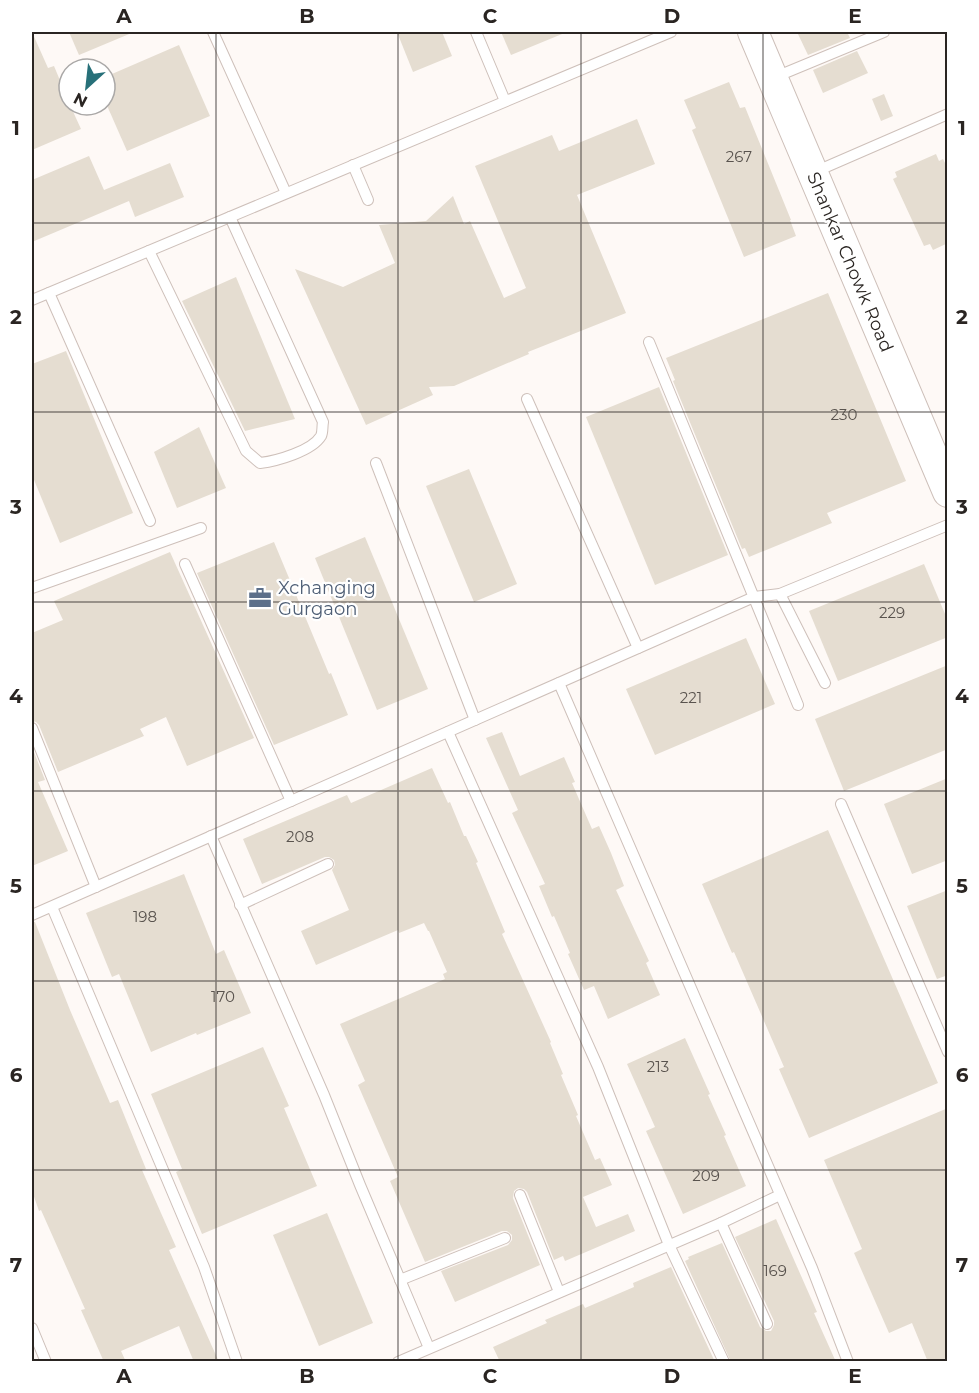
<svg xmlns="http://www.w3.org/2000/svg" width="979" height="1393" font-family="Montserrat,sans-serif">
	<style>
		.building { fill: #e5ddd1 }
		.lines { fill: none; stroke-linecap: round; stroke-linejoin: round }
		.service-casing { stroke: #cec0ba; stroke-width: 12 }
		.secondary-casing { stroke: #cec0ba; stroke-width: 32 }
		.service { stroke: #fff; stroke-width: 10 }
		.secondary { stroke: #fff; stroke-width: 30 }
		.grid { fill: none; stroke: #2a2522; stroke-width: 1.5; stroke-opacity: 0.55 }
		.labels { text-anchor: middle; stroke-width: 4.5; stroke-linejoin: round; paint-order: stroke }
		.number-label { font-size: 15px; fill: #59534e }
		.street-label { font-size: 18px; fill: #2a2522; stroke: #fff }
		.service-label { font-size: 18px; fill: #4e5e75; stroke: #fff; text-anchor: start }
		.neatline { fill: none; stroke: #2a2522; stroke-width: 2 }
		.grid-label { font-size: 20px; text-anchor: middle; font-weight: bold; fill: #2a2522 }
	</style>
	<rect width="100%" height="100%" fill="#fef9f6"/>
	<!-- building -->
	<g class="building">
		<path d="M 32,32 L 48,68 L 54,66 L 69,102 L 69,105 L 70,105 L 81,129 L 32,150 Z"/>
		<path d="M 69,32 L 134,32 L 79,55 Z"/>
		<path d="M 397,32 L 442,32 L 452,56 L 413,72 Z"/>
		<path d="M 501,32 L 567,32 L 511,55 Z"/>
		<path d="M 797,32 L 847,32 L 850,38 L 808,55 Z"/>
		<path d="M 179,45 L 210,116 L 127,151 L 105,101 L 105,77 Z"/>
		<path d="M 857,51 L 868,73 L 823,93 L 813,70 Z"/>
		<path d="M 729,82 L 740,108 L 745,107 L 791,220 L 790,220 L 796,236 L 744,257 L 692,130 L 696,128 L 684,100 Z"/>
		<path d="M 884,94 L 893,116 L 881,121 L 872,99 Z"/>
		<path d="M 637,119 L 655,164 L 577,195 L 626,313 L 528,352 L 529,354 L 454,386 L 429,387 L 433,395 L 366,425 L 295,269 L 343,287 L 395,263 L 379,225 L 426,221 L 453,196 L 464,224 L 470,221 L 504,298 L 526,288 L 475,166 L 552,135 L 559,151 Z"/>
		<path d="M 936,154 L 939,161 L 943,159 L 948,169 L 948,243 L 933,250 L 930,244 L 924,246 L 893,179 L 897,177 L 895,172 Z"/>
		<path d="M 89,156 L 104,190 L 170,163 L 184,197 L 135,217 L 129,201 L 32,242 L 32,180 Z"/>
		<path d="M 236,277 L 295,419 L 245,431 L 182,301 Z"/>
		<path d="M 828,293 L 906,481 L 827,513 L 832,523 L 749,557 L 745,548 L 742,549 L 673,381 L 675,380 L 666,358 Z"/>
		<path d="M 66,351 L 133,513 L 60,543 L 32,475 L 32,364 Z"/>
		<path d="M 659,387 L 728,555 L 655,585 L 586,417 Z"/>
		<path d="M 199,427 L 226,488 L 177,508 L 154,452 Z"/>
		<path d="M 469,469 L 517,584 L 474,602 L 426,486 Z"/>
		<path d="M 365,537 L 428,689 L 377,710 L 315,558 Z"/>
		<path d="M 274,542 L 329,674 L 331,673 L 348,715 L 274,745 L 197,573 Z"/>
		<path d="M 170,552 L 254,738 L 187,766 L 166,717 L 140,729 L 144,736 L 58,772 L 39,725 L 36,722 L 32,721 L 32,633 L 63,620 L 54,601 Z"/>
		<path d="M 924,564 L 948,621 L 948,637 L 838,681 L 809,611 Z"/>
		<path d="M 746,638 L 775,704 L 655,755 L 626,689 Z"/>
		<path d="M 948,665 L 948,749 L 844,791 L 815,719 Z"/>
		<path d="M 502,732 L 520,776 L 564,757 L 575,782 L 572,783 L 592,829 L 599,826 L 611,853 L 624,886 L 616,890 L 649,961 L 646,963 L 660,995 L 608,1019 L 594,986 L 584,990 L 568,954 L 570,953 L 554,916 L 552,917 L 539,886 L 545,884 L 512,813 L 518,810 L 486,738 Z"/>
		<path d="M 32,747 L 45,780 L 38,782 L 68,851 L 32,866 Z"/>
		<path d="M 432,768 L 448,803 L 450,802 L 464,836 L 466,836 L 478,862 L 476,863 L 505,932 L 502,934 L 551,1042 L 550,1043 L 563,1074 L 561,1075 L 578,1115 L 576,1116 L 595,1160 L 600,1158 L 612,1185 L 583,1197 L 596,1227 L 628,1214 L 635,1231 L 565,1261 L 563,1256 L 554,1260 L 527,1192 L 524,1189 L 518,1188 L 514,1191 L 513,1198 L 540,1265 L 455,1302 L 441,1271 L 508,1245 L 512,1240 L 512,1235 L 507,1231 L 502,1231 L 425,1262 L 390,1181 L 398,1177 L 358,1085 L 365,1081 L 340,1024 L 445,979 L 443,974 L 447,972 L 429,931 L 428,931 L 424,923 L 399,933 L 398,930 L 316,965 L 301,931 L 349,910 L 332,870 L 335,865 L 334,860 L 329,857 L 325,857 L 262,884 L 243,839 L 347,795 L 351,803 Z"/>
		<path d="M 948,778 L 948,860 L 912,874 L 884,804 Z"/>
		<path d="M 828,830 L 938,1083 L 809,1138 L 779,1069 L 784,1067 L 734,952 L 732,953 L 702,884 Z"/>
		<path d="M 184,874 L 216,954 L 224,950 L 251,1013 L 197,1035 L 196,1033 L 151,1052 L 119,974 L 112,977 L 86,913 Z"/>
		<path d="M 948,890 L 948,975 L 937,979 L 907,906 Z"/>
		<path d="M 32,922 L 35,922 L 70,1010 L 110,1103 L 118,1100 L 146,1169 L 142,1170 L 176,1247 L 169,1250 L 219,1362 L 194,1362 L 179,1326 L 121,1351 L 126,1362 L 104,1362 L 81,1310 L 85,1309 L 41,1210 L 39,1211 L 32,1191 Z"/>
		<path d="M 685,1038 L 710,1094 L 708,1095 L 726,1135 L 724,1136 L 746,1186 L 683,1214 L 646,1131 L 655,1127 L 627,1064 Z"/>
		<path d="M 263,1047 L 289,1106 L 284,1108 L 317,1186 L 202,1234 L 176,1172 L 182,1169 L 151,1094 Z"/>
		<path d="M 948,1108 L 948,1362 L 928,1362 L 912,1323 L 889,1333 L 854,1253 L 862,1249 L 824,1160 Z"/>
		<path d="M 327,1213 L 373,1323 L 319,1346 L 273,1235 Z"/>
		<path d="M 776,1219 L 817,1312 L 814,1313 L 836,1362 L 731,1362 L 685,1261 L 689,1259 L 688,1257 L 722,1243 L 760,1327 L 766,1331 L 771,1331 L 774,1325 L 774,1321 L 735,1237 Z"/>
		<path d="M 671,1267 L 715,1362 L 500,1362 L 493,1347 L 547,1323 L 545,1320 L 583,1304 L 585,1308 L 634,1287 L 633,1283 Z"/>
	</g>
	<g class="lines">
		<!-- service casing -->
		<g class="service-casing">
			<g id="service">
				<path d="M 213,32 L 286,193"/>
				<path d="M 476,32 L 505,101"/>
				<path d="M 785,73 L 884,32"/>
				<path d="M 353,165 L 368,200"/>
				<path d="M 826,167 L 948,114"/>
				<path d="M 149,251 L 246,451 L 260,463 C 277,461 312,451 321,436 C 323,432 322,427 323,422 L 230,217"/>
				<path d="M 49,293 L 150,521"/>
				<path d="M 32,300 L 671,32"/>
				<path d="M 649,342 L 798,705"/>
				<path d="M 527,399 L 638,648"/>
				<path d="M 376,463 L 475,720"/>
				<path d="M 185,564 L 291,801"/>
				<path d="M 32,588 L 201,528"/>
				<path d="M 780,594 L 825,683"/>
				<path d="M 559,683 L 812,1268 L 848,1362"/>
				<path d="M 32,728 L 96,887"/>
				<path d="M 448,732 L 598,1067 L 669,1245 L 724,1362"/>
				<path d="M 841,804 L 948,1052"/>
				<path d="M 211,836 L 324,1095 L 360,1185 L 429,1348"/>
				<path d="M 240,905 L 328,864"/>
				<path d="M 52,907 L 204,1267 L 237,1362"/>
				<path d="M 32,915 L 754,597 L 780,594 L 948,525"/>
				<path d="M 520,1195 L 559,1292"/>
				<path d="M 721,1223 L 767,1324"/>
				<path d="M 400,1280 L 505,1238"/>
				<path d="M 32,1328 L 46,1362"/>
				<path d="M 398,1362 L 721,1223 L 780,1195"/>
			</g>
		</g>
		<!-- secondary casing -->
		<g class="secondary-casing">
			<path id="secondary" d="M 753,32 L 948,492"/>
		</g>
		<!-- service -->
		<use href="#service" class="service"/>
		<!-- secondary -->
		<use href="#secondary" class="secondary"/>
	</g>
	<!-- grid -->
	<path class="grid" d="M 216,32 L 216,1362M 398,32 L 398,1362M 581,32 L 581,1362M 763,32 L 763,1362M 32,223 L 948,223M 32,412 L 948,412M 32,602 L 948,602M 32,791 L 948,791M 32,981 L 948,981M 32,1170 L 948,1170"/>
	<!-- icons -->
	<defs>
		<g id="office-bare" transform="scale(1.8)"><path d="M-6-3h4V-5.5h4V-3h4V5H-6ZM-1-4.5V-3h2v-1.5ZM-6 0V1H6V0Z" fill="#5c6f8a" stroke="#fff" stroke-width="2.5" paint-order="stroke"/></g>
	</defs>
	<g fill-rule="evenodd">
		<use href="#office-bare" x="260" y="598"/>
	</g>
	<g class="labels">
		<!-- number labels -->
		<g class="number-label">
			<text x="739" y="162">267</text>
			<text x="844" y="420">230</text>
			<text x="892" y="618">229</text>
			<text x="691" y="703">221</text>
			<text x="300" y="842">208</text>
			<text x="145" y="922">198</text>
			<text x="223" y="1002">170</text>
			<text x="658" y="1072">213</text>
			<text x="706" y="1181">209</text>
			<text x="775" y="1276">169</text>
		</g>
		<!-- street labels -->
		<g class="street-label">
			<text transform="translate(850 262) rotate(67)" y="6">Shankar Chowk Road</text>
		</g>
		<!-- service labels -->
		<g class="service-label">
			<text x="278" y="594">Xchanging<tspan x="278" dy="21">Gurgaon</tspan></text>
		</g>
	</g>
	<!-- border -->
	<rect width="979" height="1393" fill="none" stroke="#ffffff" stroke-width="66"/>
	<!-- north arrow -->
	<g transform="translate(87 87) rotate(207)"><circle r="28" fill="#ffffff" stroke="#aaa8a7" stroke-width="1.5"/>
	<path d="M0-4.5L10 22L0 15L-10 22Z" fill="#277079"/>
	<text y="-9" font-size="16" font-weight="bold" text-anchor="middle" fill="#2a2522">N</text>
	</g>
	<rect x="33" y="33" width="913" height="1327" class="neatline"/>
	<g class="grid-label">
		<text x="124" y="23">A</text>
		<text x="307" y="23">B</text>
		<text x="490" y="23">C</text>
		<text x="672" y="23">D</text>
		<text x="855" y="23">E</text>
		<text x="16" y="135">1</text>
		<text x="962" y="135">1</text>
		<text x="16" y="324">2</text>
		<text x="962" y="324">2</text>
		<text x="16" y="514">3</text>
		<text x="962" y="514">3</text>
		<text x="16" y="703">4</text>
		<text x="962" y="703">4</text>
		<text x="16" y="893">5</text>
		<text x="962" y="893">5</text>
		<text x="16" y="1082">6</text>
		<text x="962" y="1082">6</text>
		<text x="16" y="1272">7</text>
		<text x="962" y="1272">7</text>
		<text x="124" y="1383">A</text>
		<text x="307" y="1383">B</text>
		<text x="490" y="1383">C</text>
		<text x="672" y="1383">D</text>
		<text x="855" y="1383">E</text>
	</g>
</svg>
